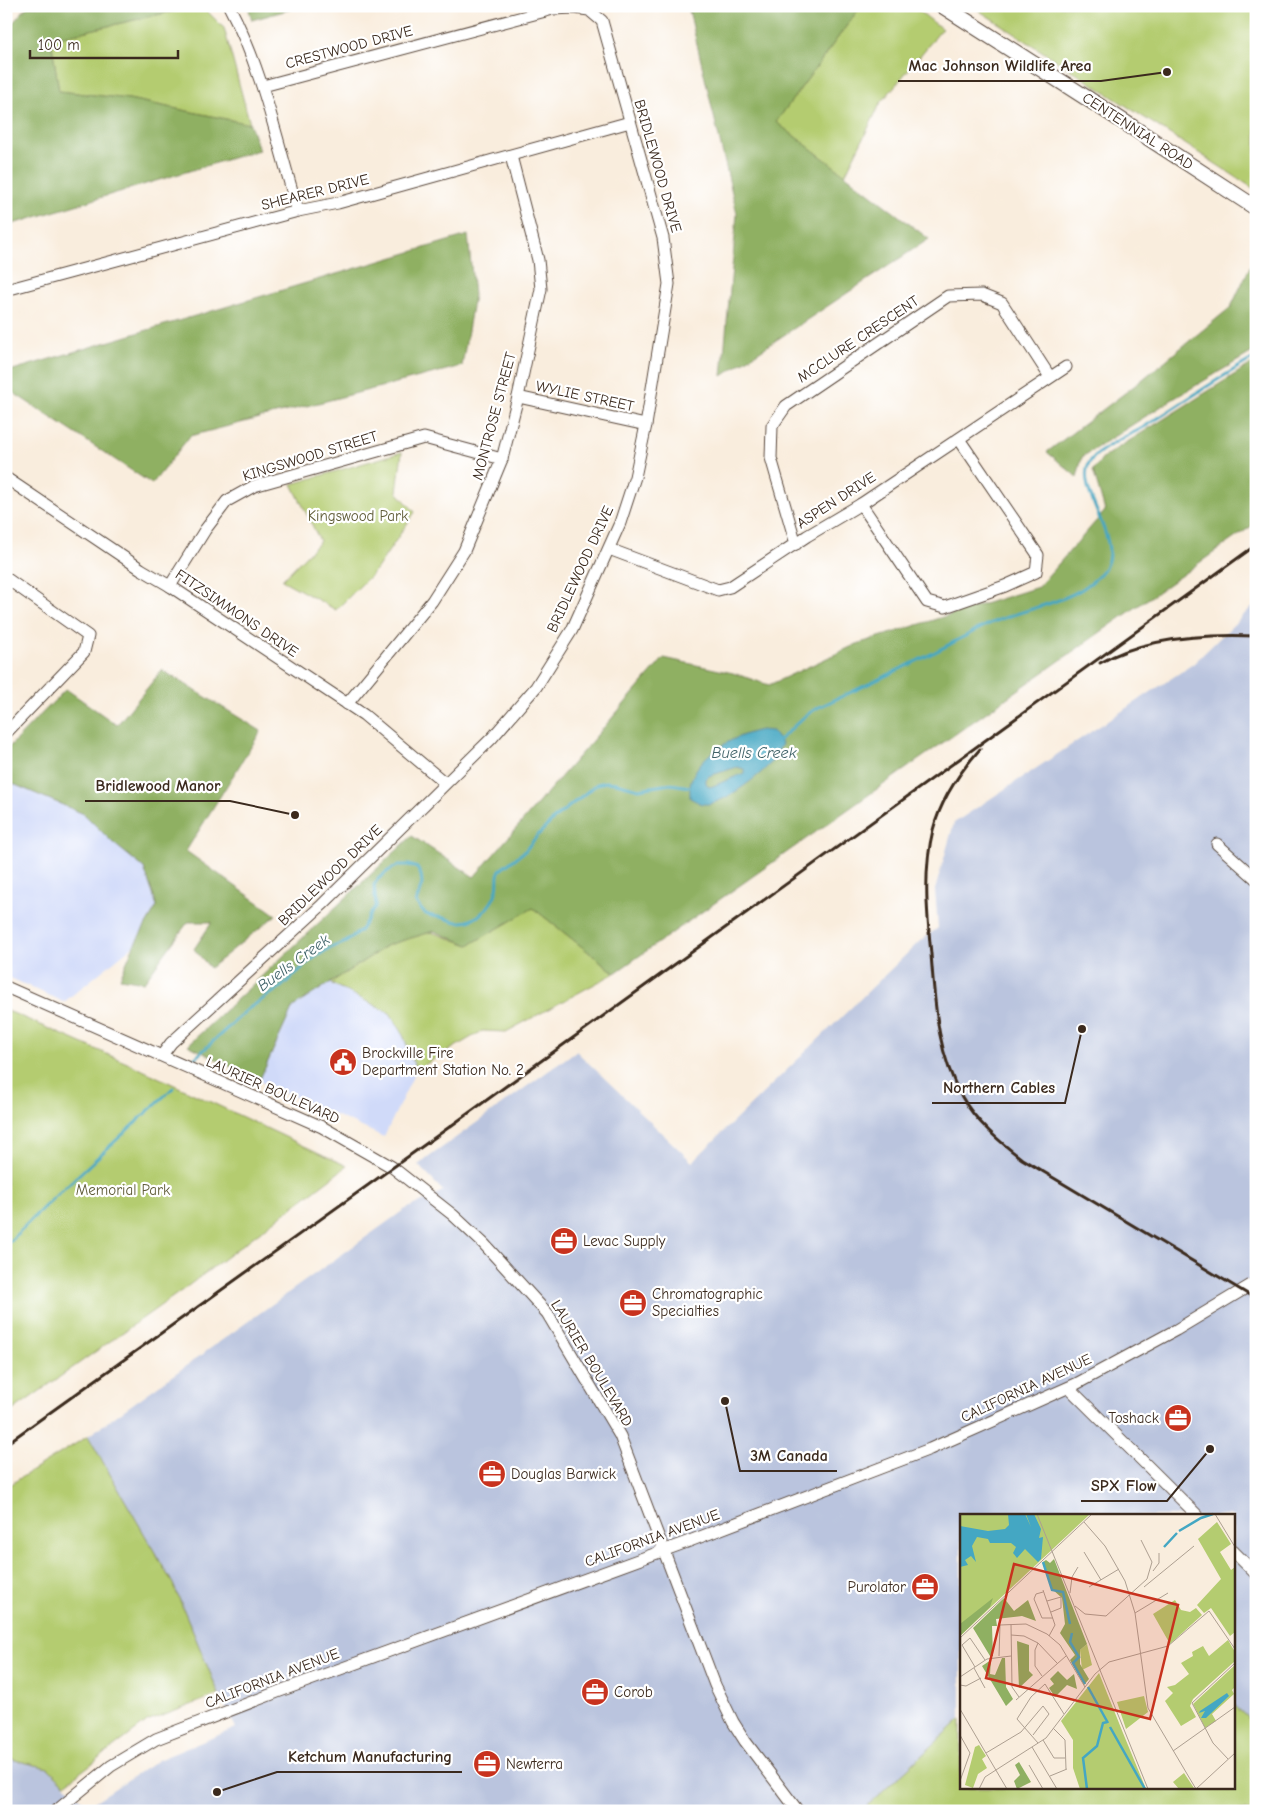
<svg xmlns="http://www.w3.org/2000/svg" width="1262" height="1817" font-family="'Comic Neue',sans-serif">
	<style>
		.built { fill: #d0daf9 }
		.industrial { fill: #bac4de; fill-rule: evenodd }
		.green { fill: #b4cc70; stroke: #787b47 }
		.forest { fill: #8fb062; stroke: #656d40 }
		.water { fill: #44a7c3; stroke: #406870; fill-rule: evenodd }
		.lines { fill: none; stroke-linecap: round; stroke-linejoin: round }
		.stream { stroke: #44a7c3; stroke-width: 3 }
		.minor-casing { stroke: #58473b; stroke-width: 13 }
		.major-casing { stroke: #58473b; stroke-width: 17 }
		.minor { stroke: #fff; stroke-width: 11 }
		.major { stroke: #fff; stroke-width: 15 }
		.rail { stroke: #3b2a1e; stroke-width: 3 }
		.labels { text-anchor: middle; stroke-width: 4.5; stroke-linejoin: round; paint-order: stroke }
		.street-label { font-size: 15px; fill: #3b2a1e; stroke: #fff }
		.park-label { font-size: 15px; fill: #5f5b37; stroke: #fff }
		.poi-label { font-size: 15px; fill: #3b2a1e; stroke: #fff; text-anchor: start }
		.water-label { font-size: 16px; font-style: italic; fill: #3f6268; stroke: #fff }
		.inset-river { fill: none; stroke: #44a7c3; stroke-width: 2.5 }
		.inset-road { fill: none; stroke: #ad9f91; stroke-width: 1 }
		.view { fill: #c8321e; fill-opacity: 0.15; stroke: #c8321e; stroke-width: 2.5 }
		.inset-edge { fill: none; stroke: #3b2a1e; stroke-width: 2.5 }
		.leader { fill: none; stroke: #3b2a1e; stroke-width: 2 }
		.callout-dot { fill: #3b2a1e; stroke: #fff; stroke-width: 2 }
		.callout-label { font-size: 16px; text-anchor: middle; font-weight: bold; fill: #3b2a1e; stroke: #fff; stroke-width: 4.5; stroke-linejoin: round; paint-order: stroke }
	</style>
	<rect width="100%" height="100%" fill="#fff"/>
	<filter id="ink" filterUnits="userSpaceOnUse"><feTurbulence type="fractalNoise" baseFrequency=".02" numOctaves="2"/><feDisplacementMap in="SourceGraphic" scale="10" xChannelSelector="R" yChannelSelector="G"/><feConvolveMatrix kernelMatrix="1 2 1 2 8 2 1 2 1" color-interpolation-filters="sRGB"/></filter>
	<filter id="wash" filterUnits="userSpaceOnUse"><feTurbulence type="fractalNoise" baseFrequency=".0096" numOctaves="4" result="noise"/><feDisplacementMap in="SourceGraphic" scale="20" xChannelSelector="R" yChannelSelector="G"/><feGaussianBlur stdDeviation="1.12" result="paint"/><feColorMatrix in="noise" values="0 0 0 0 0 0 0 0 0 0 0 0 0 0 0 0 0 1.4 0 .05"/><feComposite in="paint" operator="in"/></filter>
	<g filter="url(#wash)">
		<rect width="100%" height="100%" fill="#f9eddd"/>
		<!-- built -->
		<g class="built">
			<path d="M 6,781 L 84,814 L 113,842 L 144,868 L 157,906 L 134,945 L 64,1002 L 6,976 Z"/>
			<path d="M 330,983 L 390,1013 L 402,1032 L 416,1070 L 384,1137 L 259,1081 L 293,1007 Z"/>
		</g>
		<!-- industrial -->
		<path class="industrial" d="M 1256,603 L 1256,1811 L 6,1811 L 6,1758 L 48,1768 L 88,1806 L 158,1760 L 236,1728 L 219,1694 L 173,1584 L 88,1436 L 404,1210 L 443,1191 L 418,1165 L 576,1051 L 692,1162 L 920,941 L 938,928 L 935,890 L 954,823 L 1193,664 ZM 961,1516 L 1233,1516 L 1233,1788 L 961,1788 Z"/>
		<!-- green -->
		<g class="green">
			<path d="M 195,6 L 202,6 L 224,28 L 250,124 L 129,99 L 59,91 L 51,39 Z"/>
			<path d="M 861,6 L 913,6 L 942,29 L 880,104 L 845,175 L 776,122 Z"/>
			<path d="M 972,6 L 1256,6 L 1256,190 Z"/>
			<path d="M 402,452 L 397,492 L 415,512 L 376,570 L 336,610 L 282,580 L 320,541 L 292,484 Z"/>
			<path d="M 533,908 L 615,973 L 506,1032 L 482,1031 L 416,1070 L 402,1032 L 390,1013 L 330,983 L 388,945 L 431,932 L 469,945 Z"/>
			<path d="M 6,1010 L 134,1066 L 347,1166 L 184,1289 L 6,1415 Z"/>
			<path d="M 88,1436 L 173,1584 L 219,1694 L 147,1722 L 65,1784 L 48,1768 L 6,1758 L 6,1487 Z"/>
			<path d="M 1233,1704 L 1256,1726 L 1256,1811 L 862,1811 L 961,1719 L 961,1788 L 1233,1788 Z"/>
		</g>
		<!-- forest -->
		<g class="forest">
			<path d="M 28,6 L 196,6 L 51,39 L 59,91 L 129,99 L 250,124 L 259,150 L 6,226 L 6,30 Z"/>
			<path d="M 248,6 L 302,6 L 252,20 Z"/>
			<path d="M 688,6 L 861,6 L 776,122 L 929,239 L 722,376 L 737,214 Z"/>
			<path d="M 468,235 L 474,295 L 462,366 L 190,436 L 152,484 L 6,388 L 6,372 Z"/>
			<path d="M 1256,254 L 1256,350 L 1168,402 L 1082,457 L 1077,477 L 1047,452 L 1138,383 L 1231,307 Z"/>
			<path d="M 1256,361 L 1256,523 L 615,973 L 533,908 L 469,945 L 434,931 L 388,945 L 293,1007 L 259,1081 L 188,1045 L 412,836 L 474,877 L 664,658 L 733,673 L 769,685 L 857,644 L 1038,587 L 1105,511 L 1093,470 L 1105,456 Z"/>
			<path d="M 162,670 L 261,731 L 186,851 L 276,915 L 210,968 L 194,949 L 212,922 L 188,922 L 144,982 L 120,978 L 134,945 L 157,906 L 144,868 L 112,842 L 84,814 L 6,781 L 6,750 L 66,689 L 117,725 Z"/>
		</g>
		<!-- water -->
		<path class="water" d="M 761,730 L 772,731 L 782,744 C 778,751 775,758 770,764 C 758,777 725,802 708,804 C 701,805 696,801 690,798 C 690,791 689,784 692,778 C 702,752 736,735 761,730 ZM 737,767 L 744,769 L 744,773 L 713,786 L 709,787 L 706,783 L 706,779 L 709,776 Z"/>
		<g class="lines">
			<!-- stream -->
			<g class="stream">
				<path d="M 779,740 L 805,716 L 817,708 C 856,690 895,672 933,653 C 951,644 968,634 987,625 C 1023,607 1080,604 1104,569 C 1124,541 1077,494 1088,465 C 1089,462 1093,458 1095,456 C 1109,443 1128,436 1144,427 C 1182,404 1217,378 1256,357"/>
				<path d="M 194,1059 L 248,1009 L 281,987 L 311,960 L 328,949 L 346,942 L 361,930 L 376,905 L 374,885 L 378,879 L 388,871 L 399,865 L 409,865 L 417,868 L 421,875 L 422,884 L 416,902 C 426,918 428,915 444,918 C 449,919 454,922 459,922 C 477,923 493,905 497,889 C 499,882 496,876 500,870 L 525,851 L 537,836 L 556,817 L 597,784 L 606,782 L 616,783 L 639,789 L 670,784 L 691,787"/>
				<path d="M 6,1245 L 48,1203 L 173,1088"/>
			</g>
		</g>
	</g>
	<g filter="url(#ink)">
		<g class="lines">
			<!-- minor casing -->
			<g class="minor-casing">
				<g id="minor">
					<path d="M 229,6 C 263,70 277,142 298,211"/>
					<path d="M 6,290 L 298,211 L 338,203 L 630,122"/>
					<path d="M 518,397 L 646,425"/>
					<path d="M 6,478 L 141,569 L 170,586 L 364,715 L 445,783"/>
					<path d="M 861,504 L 927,602 L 945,607 L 1005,586 L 1036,572 L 1038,555 L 959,439"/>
					<path d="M 796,544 L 771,458 L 772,426 L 786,406 L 948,296 L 982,295 L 1002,303 L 1050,377"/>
					<path d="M 609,549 L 718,590 L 730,587 L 807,536 L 861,504 L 1066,367"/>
					<path d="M 6,578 L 88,636 L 84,652 L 6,733"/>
					<path d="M 170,586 L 205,530 L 227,501 L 254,486 L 424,438 L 502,459"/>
					<path d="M 347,704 L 432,601 L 464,551 L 502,459 L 518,397 L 541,289 L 538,260 L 511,156"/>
					<path d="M 1217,844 L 1256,879"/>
					<path d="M 6,987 L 322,1127 L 392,1167 L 453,1215 L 484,1244 L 547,1313 L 620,1436 L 715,1685 L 733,1722 L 745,1741 L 798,1811"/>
					<path d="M 162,1055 L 171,1043 L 322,905 L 492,738 L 536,687 L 572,630 L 620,523 L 635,477 L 646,425 L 669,284 L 663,238 L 602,21 L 589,10 L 574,8 L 553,9 L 263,86"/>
					<path d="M 1069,1388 L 1198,1516"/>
					<path d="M 1233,1551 L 1256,1574"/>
					<path d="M 56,1811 L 111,1766 L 156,1739 L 280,1691 L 687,1542 L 930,1449 L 1076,1384 L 1176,1330 L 1256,1282"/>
				</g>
			</g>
			<!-- major casing -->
			<g class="major-casing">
				<path id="major" d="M 943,6 L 1135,129 L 1256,208"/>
			</g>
			<!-- minor -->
			<use href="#minor" class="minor"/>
			<!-- major -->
			<use href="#major" class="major"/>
			<!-- rail -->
			<g class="rail">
				<path d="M 1100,663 C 1145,637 1205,634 1256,636"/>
				<path d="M 980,749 C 959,773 941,799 933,830 C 923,871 927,912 931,954 C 935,1004 937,1053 962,1097 C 976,1122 1000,1142 1022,1159 L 1256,1299"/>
				<path d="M 6,1444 L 448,1128 L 1256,545"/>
			</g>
		</g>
	</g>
	<!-- icons -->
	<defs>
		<g id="civic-disc" transform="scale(1.4375)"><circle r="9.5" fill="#c8321e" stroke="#fff"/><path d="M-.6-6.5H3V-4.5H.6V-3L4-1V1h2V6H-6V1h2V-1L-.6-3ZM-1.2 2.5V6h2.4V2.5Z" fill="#fff"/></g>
		<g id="office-disc" transform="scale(1.4375)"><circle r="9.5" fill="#c8321e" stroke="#fff"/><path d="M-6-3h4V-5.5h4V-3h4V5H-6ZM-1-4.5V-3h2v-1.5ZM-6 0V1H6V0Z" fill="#fff"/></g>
	</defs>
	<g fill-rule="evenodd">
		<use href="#civic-disc" x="343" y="1062"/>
		<use href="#office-disc" x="564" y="1241"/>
		<use href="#office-disc" x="633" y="1303"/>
		<use href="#office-disc" x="1178" y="1418"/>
		<use href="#office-disc" x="492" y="1474"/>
		<use href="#office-disc" x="925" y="1587"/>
		<use href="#office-disc" x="595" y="1692"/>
		<use href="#office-disc" x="487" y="1764"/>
	</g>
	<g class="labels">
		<!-- street labels -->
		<g class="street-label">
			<text transform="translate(349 47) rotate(-15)" y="5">CRESTWOOD DRIVE</text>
			<text transform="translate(1138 131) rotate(33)" y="5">CENTENNIAL ROAD</text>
			<text transform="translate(658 166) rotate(74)" y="5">BRIDLEWOOD DRIVE</text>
			<text transform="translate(315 192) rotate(-14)" y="5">SHEARER DRIVE</text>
			<text transform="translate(858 339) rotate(-34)" y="5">MCCLURE CRESCENT</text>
			<text transform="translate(585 396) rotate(12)" y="5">WYLIE STREET</text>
			<text transform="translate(494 416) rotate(-75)" y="5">MONTROSE STREET</text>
			<text transform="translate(310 456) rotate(-17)" y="5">KINGSWOOD STREET</text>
			<text transform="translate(836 500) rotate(-33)" y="5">ASPEN DRIVE</text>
			<text transform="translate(580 569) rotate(-65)" y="5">BRIDLEWOOD DRIVE</text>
			<text transform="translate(237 613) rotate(34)" y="5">FITZSIMMONS DRIVE</text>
			<text transform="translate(330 875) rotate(-44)" y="5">BRIDLEWOOD DRIVE</text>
			<text transform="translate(273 1090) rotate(24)" y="5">LAURIER BOULEVARD</text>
			<text transform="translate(592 1363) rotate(59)" y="5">LAURIER BOULEVARD</text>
			<text transform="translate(1026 1388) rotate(-25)" y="5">CALIFORNIA AVENUE</text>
			<text transform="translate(652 1538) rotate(-20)" y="5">CALIFORNIA AVENUE</text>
			<text transform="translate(272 1678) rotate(-21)" y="5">CALIFORNIA AVENUE</text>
		</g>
		<!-- park labels -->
		<g class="park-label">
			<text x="358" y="521">Kingswood Park</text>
			<text x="123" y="1195">Memorial Park</text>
		</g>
		<!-- poi labels -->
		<g class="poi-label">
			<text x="362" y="1058">Brockville Fire<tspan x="362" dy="17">Department Station No. 2</tspan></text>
			<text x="583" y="1246">Levac Supply</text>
			<text x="652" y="1299">Chromatographic<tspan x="652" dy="17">Specialties</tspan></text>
			<text x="1159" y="1423" text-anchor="end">Toshack</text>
			<text x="511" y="1479">Douglas Barwick</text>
			<text x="906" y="1592" text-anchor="end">Purolator</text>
			<text x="614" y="1697">Corob</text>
			<text x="506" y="1769">Newterra</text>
		</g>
		<!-- water labels -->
		<g class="water-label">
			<text x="754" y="758">Buells Creek</text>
			<text transform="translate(293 962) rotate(-36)" y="6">Buells Creek</text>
		</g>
	</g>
	<!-- overview -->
	<g transform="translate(960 1514)">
		<rect width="275" height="275" fill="#f9eddd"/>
		<path d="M 0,0 L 130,0 L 0,122 ZM 257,8 L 271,30 L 260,38 L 271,56 L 275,53 L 275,118 L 270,122 L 251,94 L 244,99 L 237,91 L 261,65 L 238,25 ZM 215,86 L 221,96 L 230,98 L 236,94 L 242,101 L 210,130 L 193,100 ZM 268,126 L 275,138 L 275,147 L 233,185 L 230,192 L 236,203 L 221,212 L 205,187 L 213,179 L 207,173 L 215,171 L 229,160 L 221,149 L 233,142 L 232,138 L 243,132 L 249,142 ZM 127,130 L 132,151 L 122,156 L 120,136 ZM 275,151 L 275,173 L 272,176 L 274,180 L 252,200 L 256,207 L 245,214 L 233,190 ZM 139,159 L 163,219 L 186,275 L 120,275 L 113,254 L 113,226 L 101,207 ZM 184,182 L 188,198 L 166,215 L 157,188 ZM 19,231 L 26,242 L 22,245 L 27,254 L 18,260 L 13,274 L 5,271 L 15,233 ZM 224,259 L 234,274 L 233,275 L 219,275 L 213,268 Z" fill="#b4cc70"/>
		<path d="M 94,45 L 127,130 L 120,136 L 120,150 L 129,165 L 124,171 L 110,146 L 115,141 L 100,119 L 105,110 L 102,84 L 92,75 L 83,48 L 86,46 L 90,49 ZM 33,84 L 30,93 L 0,122 L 0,110 ZM 44,84 L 54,97 L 68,86 L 76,107 L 62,102 L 36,105 L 37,112 L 32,112 L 33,142 L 30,142 L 13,114 ZM 57,127 L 69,131 L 69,157 L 73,161 L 59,174 ZM 42,144 L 45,144 L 46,173 L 53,185 L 46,192 L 22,152 L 31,146 L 30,160 L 35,161 ZM 98,157 L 107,166 L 114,160 L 117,175 L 107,171 L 95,183 L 89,174 L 94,170 L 90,165 ZM 59,248 L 71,268 L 57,275 L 54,267 L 60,261 L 55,251 Z" fill="#8fb062"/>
		<path d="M 48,0 L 65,0 L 71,13 L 66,0 L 74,0 L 81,15 L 79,24 L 83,23 L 81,45 L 78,48 L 65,35 L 57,44 L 53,39 L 56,33 L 51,29 L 30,29 L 28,25 L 17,23 L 12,32 L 16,48 L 11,42 L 5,46 L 8,51 L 0,53 L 0,12 L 28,17 L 45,15 L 49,11 ZM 267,179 L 269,182 L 246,204 L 241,204 L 245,197 L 239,199 L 240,197 Z" fill="#44a7c3"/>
		<path class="inset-river" d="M 219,17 L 241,4 L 253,0M 204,33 L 217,19M 83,48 L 92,76 L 103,78 L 110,110M 112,119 L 110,128 L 119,143 L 113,149 L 125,170M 128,173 L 148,209M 150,213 L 185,275M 127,275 L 123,244 L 137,232 L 143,209 L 147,208"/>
		<path class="inset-road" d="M 77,0 L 188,275M 255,0 L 275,33M 124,8 L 145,32 L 165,67 L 175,99 L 188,194 L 236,275M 124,38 L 141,66M 193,57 L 199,49 L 199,39M 129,73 L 159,55M 184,73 L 234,32M 83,76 L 95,111 L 89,122M 83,78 L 76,80 L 74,85 L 82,104 L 93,104M 110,79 L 112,63 L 118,53M 87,87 L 101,83 L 101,94 L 91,98M 115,92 L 125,100 L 146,102 L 187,65 L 192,48 L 181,26M 175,99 L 208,79M 51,110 L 52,173 L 59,183M 51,121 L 64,122 L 78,129 L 97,149M 0,124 L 132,0M 78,129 L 75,136 L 75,152 L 82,162M 39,142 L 40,111 L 66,110 L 87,120 L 100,131 L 125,173M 15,153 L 2,131 L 10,124 L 25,146M 14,154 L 25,174M 0,163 L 27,145 L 51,142M 0,171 L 6,172 L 21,164M 56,186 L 106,142M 0,195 L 47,275M 93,214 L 105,226 L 106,255M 0,221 L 10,239 L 0,267M 83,226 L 94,244 L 105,244M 78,229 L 57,205 L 71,183 L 85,170 L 104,200M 72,233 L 97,275M 213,237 L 275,193M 26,239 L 61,218 L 83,192 L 89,200 L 73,221M 268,245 L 253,229 L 232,189 L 275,149M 69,251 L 83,275M 90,262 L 107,255M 19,275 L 25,263 L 86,224 L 135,160 L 149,148 L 208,132 L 249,97 L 275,135M 236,275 L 275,239"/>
		<path class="view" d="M 54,50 L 218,91 L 190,205 L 26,164 Z"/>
		<rect width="275" height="275" class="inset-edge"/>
	</g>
	<!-- callouts -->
	<path class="leader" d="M1167 72L1101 81H898M295 815L230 801H85M1082 1029L1065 1103H932M725 1401L740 1471H837M1210 1449L1167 1501H1081M217 1792L277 1772H462"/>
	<g class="callout-dot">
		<circle cx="1167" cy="72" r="5"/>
		<circle cx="295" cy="815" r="5"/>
		<circle cx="1082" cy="1029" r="5"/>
		<circle cx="725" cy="1401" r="5"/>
		<circle cx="1210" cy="1449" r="5"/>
		<circle cx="217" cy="1792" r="5"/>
	</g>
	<g class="callout-label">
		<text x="1000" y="71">Mac Johnson Wildlife Area</text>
		<text x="158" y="791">Bridlewood Manor</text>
		<text x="999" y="1093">Northern Cables</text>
		<text x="789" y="1461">3M Canada</text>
		<text x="1124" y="1491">SPX Flow</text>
		<text x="370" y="1762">Ketchum Manufacturing</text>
	</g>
	<!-- margin -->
	<rect width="1262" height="1817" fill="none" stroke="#fff" stroke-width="25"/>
	<!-- scale -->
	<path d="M30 50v8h148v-8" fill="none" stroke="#3b2a1e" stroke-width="2.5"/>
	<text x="38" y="50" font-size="15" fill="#3b2a1e" stroke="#ffffff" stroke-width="4" paint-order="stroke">100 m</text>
</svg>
